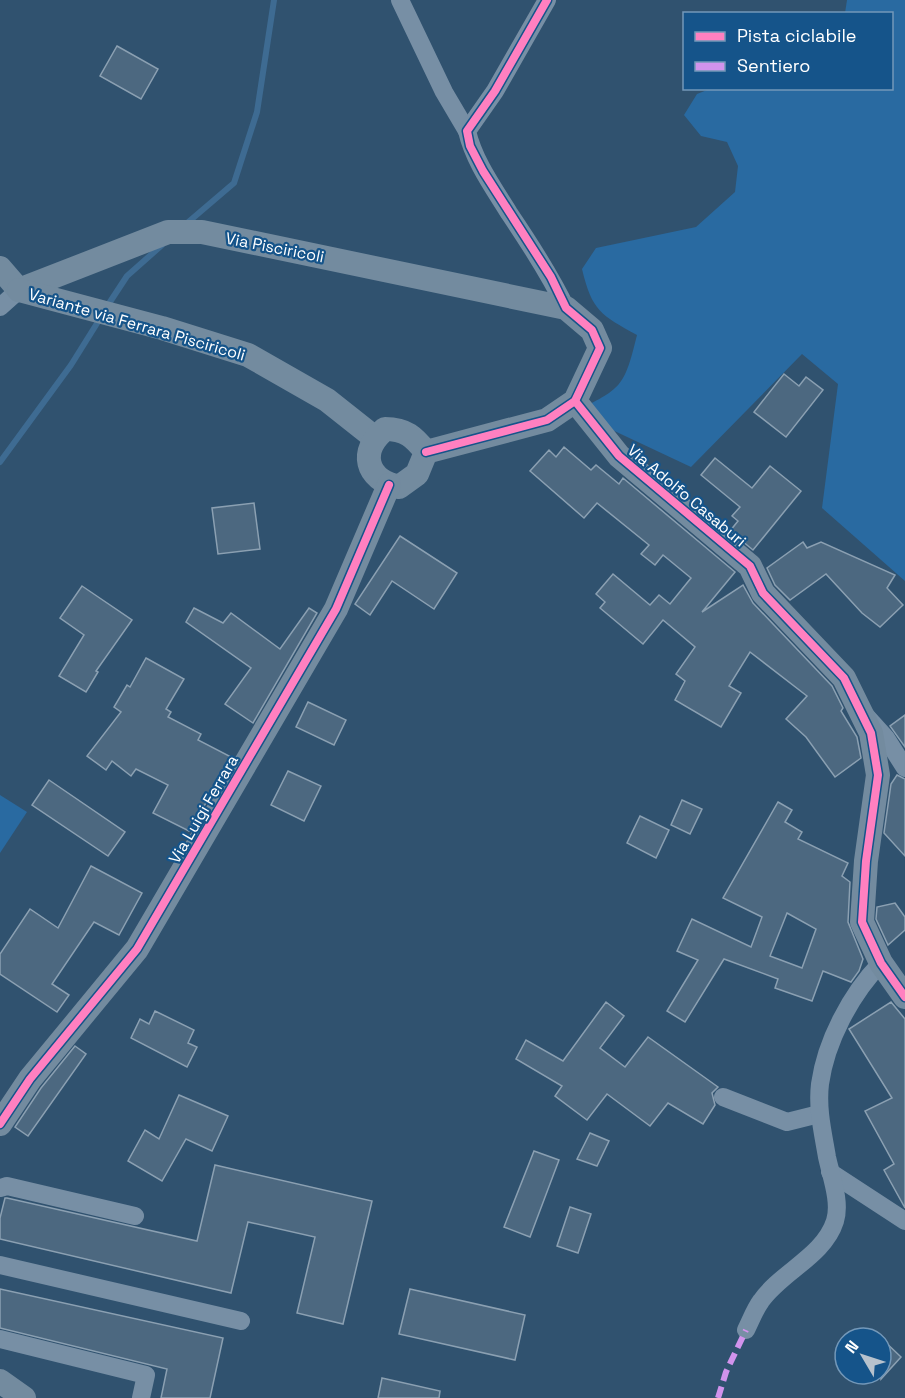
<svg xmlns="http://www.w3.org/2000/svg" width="905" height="1398" font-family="'Space Grotesk',sans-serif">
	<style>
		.green { fill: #296aa1 }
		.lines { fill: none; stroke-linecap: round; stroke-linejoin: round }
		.stream { stroke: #3e6b92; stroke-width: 6 }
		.building { fill: #4c6880; stroke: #8ba0b2; stroke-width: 1.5; fill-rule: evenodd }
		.street { stroke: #778fa5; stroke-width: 18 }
		.secondary { stroke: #738b9f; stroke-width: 24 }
		.quiet { stroke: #d193ec; stroke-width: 6; stroke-dasharray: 12 6; stroke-linecap: butt }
		.cycleway-casing { stroke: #15548a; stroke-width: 11 }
		.cycleway { stroke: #ff80c0; stroke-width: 8 }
		.labels { text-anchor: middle; stroke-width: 4.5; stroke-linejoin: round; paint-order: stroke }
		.street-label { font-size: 16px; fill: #fff; stroke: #15548a }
	</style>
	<rect width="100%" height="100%" fill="#30526f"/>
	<!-- green -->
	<g class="green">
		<path d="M 847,0 L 905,0 L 905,581 L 822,508 L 838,384 L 802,354 L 691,467 L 574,412 C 622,388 624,388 637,335 C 601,315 592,311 582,269 L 596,248 L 696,227 L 735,192 L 738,166 L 727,142 L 701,136 L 684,115 L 697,94 L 712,88 L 892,88 L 892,14 L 845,13 Z"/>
		<path d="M 0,795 L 27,812 L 0,853 Z"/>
	</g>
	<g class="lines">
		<!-- stream -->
		<g class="stream">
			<path d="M 186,224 L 234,183 L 257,112 L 274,0"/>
			<path d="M 106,308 L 127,276 L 162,245"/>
			<path d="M 0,462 L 71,365 L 101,317"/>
		</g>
	</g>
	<!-- building -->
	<g class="building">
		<path d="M 117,46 L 158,69 L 141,99 L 100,76 Z"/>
		<path d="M 784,374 L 799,386 L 806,377 L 823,390 L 786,437 L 754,412 Z"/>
		<path d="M 564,447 L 591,470 L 596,465 L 619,484 L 623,478 L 735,572 L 702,612 L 743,585 L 753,603 L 832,686 L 843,708 L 841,711 L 857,737 L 861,758 L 835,777 L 806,737 L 786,719 L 807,696 L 750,652 L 729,686 L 741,693 L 721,727 L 675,700 L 685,681 L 676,674 L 695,647 L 663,620 L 643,644 L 600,608 L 605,602 L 596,594 L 613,574 L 650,605 L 659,595 L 670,604 L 691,578 L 663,555 L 655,565 L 641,554 L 649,545 L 597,503 L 584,518 L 530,471 L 549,450 L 556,457 Z"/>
		<path d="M 715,458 L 752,488 L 770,466 L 801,491 L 753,550 L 730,531 L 738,521 L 732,516 L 740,507 L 701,475 Z"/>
		<path d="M 254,503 L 260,549 L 218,554 L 212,508 Z"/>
		<path d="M 400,536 L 457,573 L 434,609 L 392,581 L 370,615 L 355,604 Z"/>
		<path d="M 803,542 L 807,548 L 821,542 L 895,575 L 887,588 L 903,605 L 880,627 L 862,613 L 826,574 L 790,600 L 775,585 L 767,568 Z"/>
		<path d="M 82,586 L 132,620 L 96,671 L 98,672 L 86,692 L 59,676 L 84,635 L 60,618 Z"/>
		<path d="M 194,608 L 223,623 L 231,613 L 280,649 L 309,608 L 317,613 L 253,723 L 225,704 L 251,668 L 186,622 Z"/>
		<path d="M 146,658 L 184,679 L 166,709 L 171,712 L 168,717 L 201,734 L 198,740 L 233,758 L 189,831 L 153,813 L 168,785 L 136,769 L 131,776 L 112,761 L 106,770 L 87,756 L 121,712 L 114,707 L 127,685 L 130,687 Z"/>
		<path d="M 308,702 L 346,720 L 334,745 L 296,727 Z"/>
		<path d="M 905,715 L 905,747 L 890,726 Z"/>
		<path d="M 288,771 L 321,786 L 304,821 L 271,805 Z"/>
		<path d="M 897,775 L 905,779 L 905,856 L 884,833 L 891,784 Z"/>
		<path d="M 49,780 L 125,832 L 108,856 L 32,805 Z"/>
		<path d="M 682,800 L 702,809 L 690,834 L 671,825 Z"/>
		<path d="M 778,802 L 792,810 L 785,822 L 802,832 L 798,839 L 848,863 L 842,876 L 850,882 L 848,922 L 863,959 L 859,971 L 851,982 L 823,971 L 812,1001 L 775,988 L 778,979 L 724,959 L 685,1022 L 667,1011 L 698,960 L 677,951 L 692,919 L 751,947 L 762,917 L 723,898 ZM 787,913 L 816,929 L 802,968 L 770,956 Z"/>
		<path d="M 640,816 L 669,830 L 656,858 L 627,843 Z"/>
		<path d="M 91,866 L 142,893 L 119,935 L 94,922 L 52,984 L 69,995 L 57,1012 L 0,974 L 0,954 L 30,909 L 58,928 Z"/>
		<path d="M 895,903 L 905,917 L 905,930 L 888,945 L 876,919 L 877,907 Z"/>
		<path d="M 606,1002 L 624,1016 L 600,1048 L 625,1067 L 648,1037 L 718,1087 L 712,1093 L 715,1105 L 703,1124 L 668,1103 L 650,1126 L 607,1094 L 587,1120 L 555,1096 L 562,1086 L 516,1059 L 526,1040 L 563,1061 Z"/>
		<path d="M 891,1002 L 905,1019 L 905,1208 L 884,1170 L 894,1164 L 865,1111 L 892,1098 L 849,1029 Z"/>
		<path d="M 155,1011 L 194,1030 L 188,1043 L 197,1047 L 187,1067 L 131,1038 L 140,1019 L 149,1024 Z"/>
		<path d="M 75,1046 L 86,1054 L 28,1136 L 15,1127 L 41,1088 Z"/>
		<path d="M 179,1095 L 228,1116 L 212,1151 L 186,1139 L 162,1181 L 128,1161 L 145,1130 L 159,1139 Z"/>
		<path d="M 590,1133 L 609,1141 L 597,1166 L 577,1159 Z"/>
		<path d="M 534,1151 L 559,1160 L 530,1237 L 504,1227 Z"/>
		<path d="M 215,1165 L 372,1201 L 343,1324 L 297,1313 L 315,1237 L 248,1222 L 231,1293 L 0,1239 L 0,1218 L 5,1198 L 7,1198 L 197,1241 Z"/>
		<path d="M 570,1207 L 591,1214 L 578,1253 L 557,1246 Z"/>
		<path d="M 0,1289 L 223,1338 L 210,1398 L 161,1398 L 167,1369 L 0,1328 Z"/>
		<path d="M 410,1289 L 525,1315 L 515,1360 L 399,1334 Z"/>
		<path d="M 881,1338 L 901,1357 L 881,1379 Z"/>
		<path d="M 382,1378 L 440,1391 L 439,1398 L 378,1398 Z"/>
	</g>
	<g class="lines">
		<!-- street -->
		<g class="street">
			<path d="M 400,0 L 444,92 L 467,131"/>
			<path d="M 547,0 L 495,91 L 467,131 C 474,161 493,187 509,213 C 530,244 550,275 566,308"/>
			<path d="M 0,307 L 19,290"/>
			<path d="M 867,717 L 886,738 L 905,768"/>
			<path d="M 723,1097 L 787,1122 L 819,1114"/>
			<path d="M 830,1172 L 905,1221"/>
			<path d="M 0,1188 L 7,1186 L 135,1216"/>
			<path d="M 0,1265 L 241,1321"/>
			<path d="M 746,1330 C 751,1320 755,1309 761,1301 C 781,1272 824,1256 835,1221 C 841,1202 831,1176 827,1157 C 823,1133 817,1109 820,1084 C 826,1041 851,994 881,963"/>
			<path d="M 0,1339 L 146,1375 L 141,1398"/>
		</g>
		<!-- secondary -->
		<g class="secondary">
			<path d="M 0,268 L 19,290 L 168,232 L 202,232 L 566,308 L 592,330 L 600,348 L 575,401 L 547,420 L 426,452"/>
			<path d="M 19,290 L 162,328 L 248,355 L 327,400 L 375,438"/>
			<path d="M 575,401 L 619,456 L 750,566 L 763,593 L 844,678 L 871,733 L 878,775 L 866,861 L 862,922 L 881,963 L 905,997"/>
			<path d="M 385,429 C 406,429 414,437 426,452 L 417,474 L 399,487 C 365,479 359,451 385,429 Z"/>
			<path d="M 0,1124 L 30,1079 L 137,949 L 336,609 L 389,485"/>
			<path d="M 0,1381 L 24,1398"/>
		</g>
		<!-- quiet -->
		<path class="quiet" d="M 718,1398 L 726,1372 L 746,1330"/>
		<!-- cycleway casing -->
		<g class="cycleway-casing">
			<g id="cycleway">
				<path d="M 575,401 L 619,456 L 750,566 L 763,593 L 844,678 L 871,733 L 878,775 L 866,861 L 862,922 L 881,963 L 905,997"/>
				<path d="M 426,452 L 547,420 L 575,401 L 600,348 L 592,330 L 566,308 L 551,277 L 483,171 L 470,146 L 467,131 L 495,91 L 547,0"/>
				<path d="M 0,1124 L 30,1079 L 137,949 L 336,609 L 389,485"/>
			</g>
		</g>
		<!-- cycleway -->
		<use href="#cycleway" class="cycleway"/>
	</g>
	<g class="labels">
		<!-- street labels -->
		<g class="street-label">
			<text transform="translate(275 247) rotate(11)" y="6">Via Pisciricoli</text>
			<text transform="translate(137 324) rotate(16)" y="6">Variante via Ferrara Pisciricoli</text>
			<text transform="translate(687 495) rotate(40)" y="6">Via Adolfo Casaburi</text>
			<text transform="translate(203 809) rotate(-60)" y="6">Via Luigi Ferrara</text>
		</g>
	</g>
	<!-- legend -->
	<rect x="683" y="12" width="210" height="78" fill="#15548a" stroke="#7398b9" stroke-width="1.5"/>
	<rect x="695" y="32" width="30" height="9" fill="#ff80c0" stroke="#7398b9" stroke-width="1.5"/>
	<text x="737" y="42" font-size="18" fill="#ffffff">Pista ciclabile</text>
	<rect x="695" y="62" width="30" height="9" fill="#d193ec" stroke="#7398b9" stroke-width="1.5"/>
	<text x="737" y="72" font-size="18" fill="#ffffff">Sentiero</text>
	<!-- north arrow -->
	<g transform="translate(863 1356) rotate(309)"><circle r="28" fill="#15548a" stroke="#7398b9" stroke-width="1.5"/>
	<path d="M0-4.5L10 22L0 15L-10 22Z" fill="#b7c2cd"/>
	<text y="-9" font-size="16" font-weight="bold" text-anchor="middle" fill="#ffffff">N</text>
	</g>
</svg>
